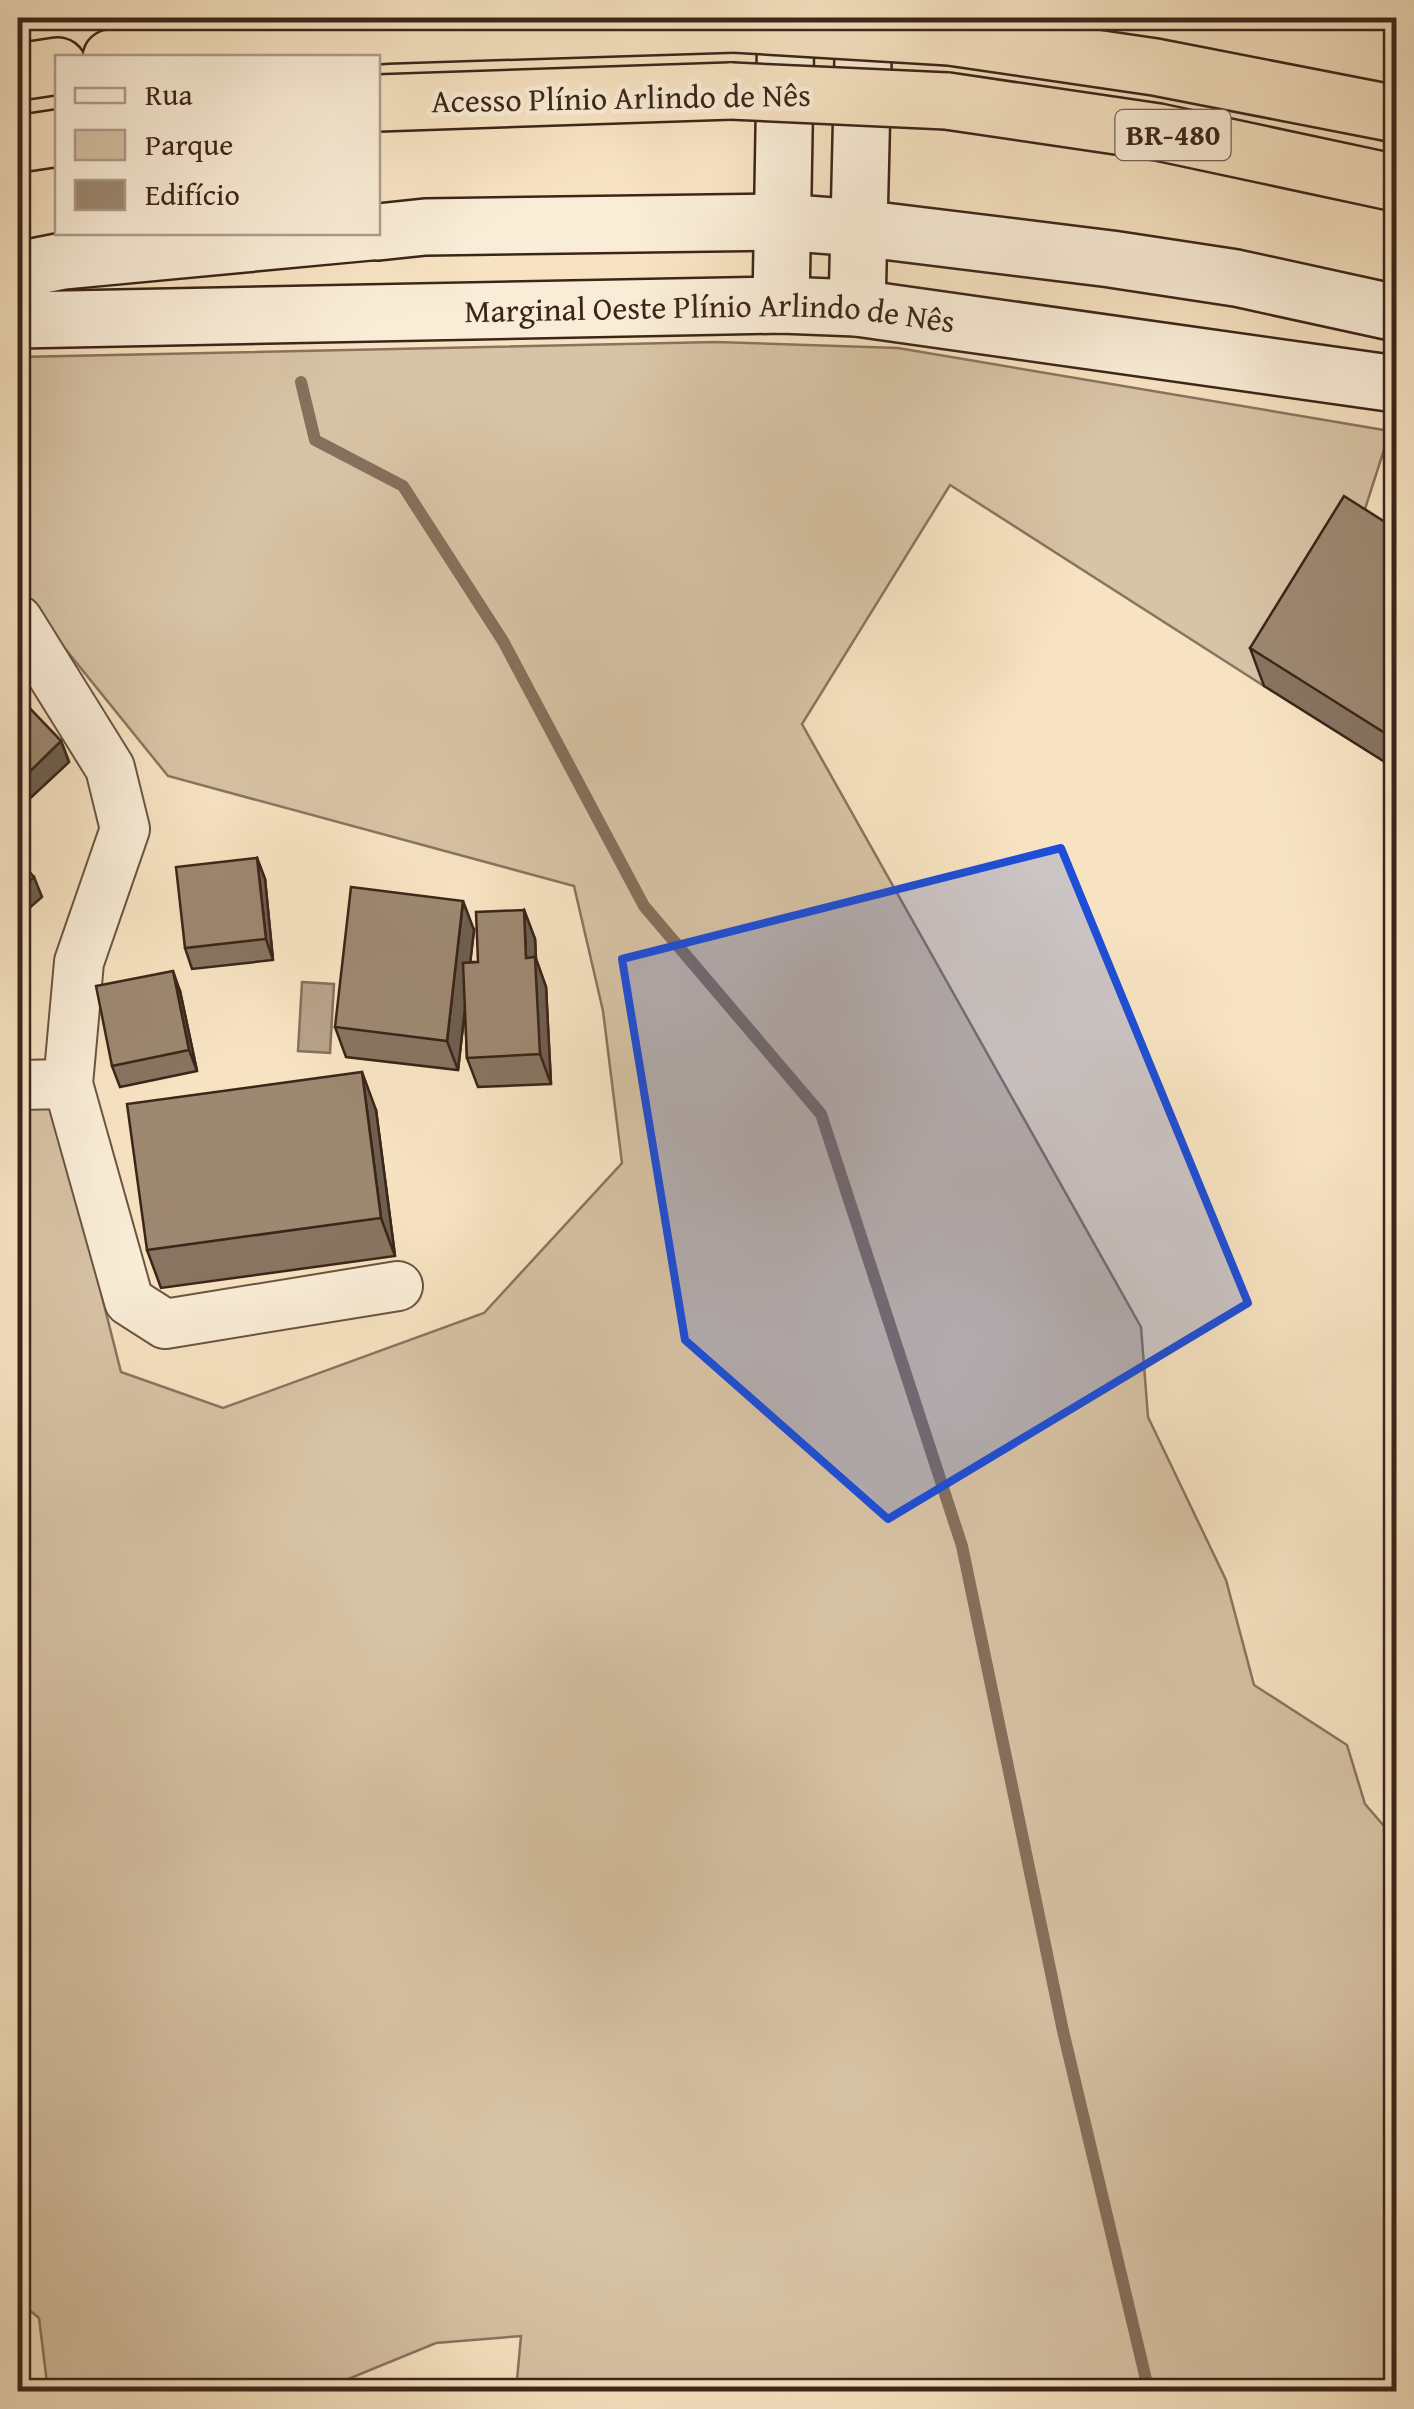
<svg xmlns="http://www.w3.org/2000/svg" width="1414" height="2409" font-family="'Gentium Book Plus',serif">
	<style>
		.green { fill: #d7c3a5; stroke: #8a745f; stroke-width: 2.5 }
		.water { fill: #b7a289; stroke: #86705c; stroke-width: 2.5 }
		.lines { fill: none; stroke-linecap: round; stroke-linejoin: round }
		.stream { stroke: #86705c; stroke-width: 12 }
		.minor-casing { stroke: #6b5443; stroke-width: 52 }
		.secondary-casing { stroke: #3c2519; stroke-width: 60 }
		.trunk-casing { stroke: #3c2519; stroke-width: 60 }
		.minor { stroke: #faedd7; stroke-width: 48 }
		.secondary { stroke: #faedd7; stroke-width: 55 }
		.trunk { stroke: #f7e3c2; stroke-width: 55 }
		.trunk-bridge-casing { stroke: #3c2519; stroke-width: 60; stroke-linecap: butt }
		.trunk-bridge { stroke: #f7e3c2; stroke-width: 55 }
		.wall { fill: #877561; stroke: #3c2519; stroke-width: 2.5 }
		.shaded-wall { fill: #6e5f4f; stroke: #3c2519; stroke-width: 2.5 }
		.building { fill: #9d8871; stroke: #3c2519; stroke-width: 2.5 }
		.marked { fill: #1d4ed8; fill-opacity: 0.2; stroke: #1d4ed8; stroke-width: 8; stroke-linejoin: round }
		.labels { text-anchor: middle; stroke-width: 9; stroke-linejoin: round; paint-order: stroke }
		.shield { fill: #faedd7; stroke: #756152; stroke-width: 2.5 }
		.shield-label { font-size: 30px; font-weight: bold; fill: #3c2519 }
		.street-label { font-size: 32px; fill: #3c2519; stroke: #faedd7 }
	</style>
	<rect width="100%" height="100%" fill="#f7e3c2"/>
	<filter id="stains"><feTurbulence type="fractalNoise" baseFrequency=".002" numOctaves="4"/><feColorMatrix values="0 0 0 0 .2 0 0 0 0 .09 0 0 0 0 .02 0 0 0 .5 -.17"/></filter>
	<radialGradient id="worn" r=".72"><stop offset=".6" stop-color="#630" stop-opacity="0"/><stop offset="1" stop-color="#630" stop-opacity=".3"/></radialGradient>
	<!-- green -->
	<path class="green" d="M 716,342 L 898,348 L 1390,431 L 1357,534 L 1264,686 L 950,485 L 802,724 L 1141,1327 L 1148,1417 L 1226,1580 L 1254,1685 L 1347,1745 L 1365,1804 L 1396,1840 L 1396,2391 L 516,2391 L 521,2336 L 436,2343 L 319,2391 L 48,2391 L 39,2318 L 18,2301 L 18,1107 L 54,1107 L 121,1372 L 223,1408 L 484,1313 L 622,1163 L 603,1011 L 574,886 L 168,776 L 37,614 L 18,644 L 18,357 Z"/>
	<!-- water -->
	<path class="water" d="M 302,982 L 334,984 L 330,1053 L 298,1051 Z"/>
	<g class="lines">
		<!-- stream -->
		<path class="stream" d="M 301,382 L 315,440 L 403,486 L 503,641 L 644,906 L 821,1114 L 962,1546 L 1063,2031 L 1149,2392"/>
		<!-- minor casing -->
		<g class="minor-casing">
			<g id="minor">
				<path d="M 18,620 L 110,768 L 125,829 L 79,962 L 68,1084 L 129,1301 L 165,1324 L 398,1286"/>
				<path d="M 18,1085 L 68,1084"/>
			</g>
		</g>
		<!-- secondary casing -->
		<g class="secondary-casing">
			<g id="secondary">
				<path d="M 378,232 L 425,227 L 780,222 L 859,228 L 1111,259 L 1236,278 L 1396,313"/>
				<path d="M 18,270 L 63,261 L 370,232"/>
				<path d="M 781,305 L 786,18"/>
				<path d="M 857,308 L 864,18"/>
				<path id="s1" d="M 18,320 L 781,305 L 857,308 L 1396,384"/>
			</g>
		</g>
		<!-- trunk casing -->
		<g class="trunk-casing">
			<g id="trunk">
				<path d="M 950,37 L 1155,67 L 1396,114"/>
				<path d="M 111,58 L 149,52 L 387,35 L 734,24"/>
				<path d="M 18,72 L 58,66"/>
				<path d="M 947,101 L 1158,132 L 1396,183"/>
				<path d="M 378,103 L 731,91"/>
				<path d="M 18,144 L 58,138"/>
			</g>
		</g>
		<!-- minor -->
		<use href="#minor" class="minor"/>
		<!-- secondary -->
		<use href="#secondary" class="secondary"/>
		<!-- trunk -->
		<use href="#trunk" class="trunk"/>
		<!-- trunk-bridge casing -->
		<g class="trunk-bridge-casing">
			<g id="trunk-bridge">
				<path d="M 734,24 L 950,37"/>
				<path d="M 731,91 L 947,101"/>
			</g>
		</g>
		<!-- trunk-bridge -->
		<use href="#trunk-bridge" class="trunk-bridge"/>
	</g>
	<!-- wall -->
	<g class="wall">
		<path d="M 1396,529 L 1396,769 L 1264,686 L 1250,648 Z"/>
		<path d="M 18,696 L 61,741 L 69,762 L 26,802 L 18,793 Z"/>
		<path d="M 257,858 L 265,879 L 273,960 L 192,969 L 185,948 Z"/>
		<path d="M 524,910 L 535,939 L 536,959 L 546,987 L 551,1084 L 478,1087 L 467,1058 L 465,1008 L 458,1070 L 346,1057 L 335,1027 L 474,930 L 470,962 L 478,962 Z"/>
		<path d="M 180,991 L 197,1071 L 120,1087 L 112,1066 Z"/>
		<path d="M 18,1003 L 27,1029 L 18,1033 Z"/>
		<path d="M 376,1110 L 395,1256 L 161,1288 L 147,1250 Z"/>
	</g>
	<!-- shaded-wall -->
	<g class="shaded-wall">
		<path d="M 61,741 L 69,762 L 26,802 L 19,782 Z"/>
		<path d="M 257,858 L 265,879 L 273,960 L 266,939 Z"/>
		<path d="M 34,877 L 42,897 L 18,918 L 18,891 Z"/>
		<path d="M 463,901 L 474,930 L 458,1070 L 447,1041 Z"/>
		<path d="M 524,910 L 535,939 L 536,959 L 546,987 L 551,1084 L 540,1054 L 526,958 Z"/>
		<path d="M 173,971 L 180,991 L 197,1071 L 189,1050 Z"/>
		<path d="M 362,1072 L 376,1110 L 395,1256 L 381,1218 Z"/>
	</g>
	<!-- building -->
	<g class="building">
		<path d="M 1344,496 L 1396,529 L 1396,740 L 1250,648 Z"/>
		<path d="M 18,696 L 61,741 L 19,782 L 18,780 Z"/>
		<path d="M 18,858 L 34,877 L 18,891 Z"/>
		<path d="M 257,858 L 266,939 L 185,948 L 176,867 Z"/>
		<path d="M 351,887 L 463,901 L 447,1041 L 335,1027 Z"/>
		<path d="M 524,910 L 526,958 L 535,957 L 540,1054 L 467,1058 L 463,963 L 478,962 L 476,912 Z"/>
		<path d="M 173,971 L 189,1050 L 112,1066 L 96,986 Z"/>
		<path d="M 362,1072 L 381,1218 L 147,1250 L 127,1104 Z"/>
	</g>
	<!-- marked area -->
	<path class="marked" d="M 1061,848 L 1248,1303 L 888,1519 L 685,1340 L 622,959 Z"/>
	<g class="labels">
		<!-- shield labels -->
		<rect class="shield" x="1115.5" y="110" width="115" height="50" rx="8"/>
		<g class="shield-label">
			<text x="1173" y="145">BR-480</text>
		</g>
		<!-- street labels -->
		<g class="street-label">
			<text transform="translate(621 98) rotate(-1)" y="11">Acesso Plínio Arlindo de Nês</text>
			<text dy="11" stroke="none"><textPath href="#s1" startOffset="692">Marginal Oeste Plínio Arlindo de Nês</textPath></text>
		</g>
	</g>
	<!-- margin -->
	<rect width="1414" height="2409" fill="none" stroke="#f7e3c2" stroke-width="60"/>
	<rect x="20" y="20" width="1374" height="2369" fill="none" stroke="#3c2519" stroke-width="5"/>
	<rect x="30" y="30" width="1354" height="2349" fill="none" stroke="#3c2519" stroke-width="2.5"/>
	<!-- legend -->
	<rect x="55" y="55" width="325" height="180" fill="#faedd7" stroke="#ae9d8b" stroke-width="2.5"/>
	<rect x="75" y="88" width="50" height="15" fill="#faedd7" stroke="#ae9d8b" stroke-width="2.5"/>
	<text x="145" y="105" font-size="30" fill="#3c2519">Rua</text>
	<rect x="75" y="130" width="50" height="30" fill="#d7c3a5" stroke="#ae9d8b" stroke-width="2.5"/>
	<text x="145" y="155" font-size="30" fill="#3c2519">Parque</text>
	<rect x="75" y="180" width="50" height="30" fill="#9d8871" stroke="#ae9d8b" stroke-width="2.5"/>
	<text x="145" y="205" font-size="30" fill="#3c2519">Edifício</text>
	<rect width="100%" height="100%" filter="url(#stains)"/>
	<rect width="100%" height="100%" fill="url(#worn)"/>
</svg>
